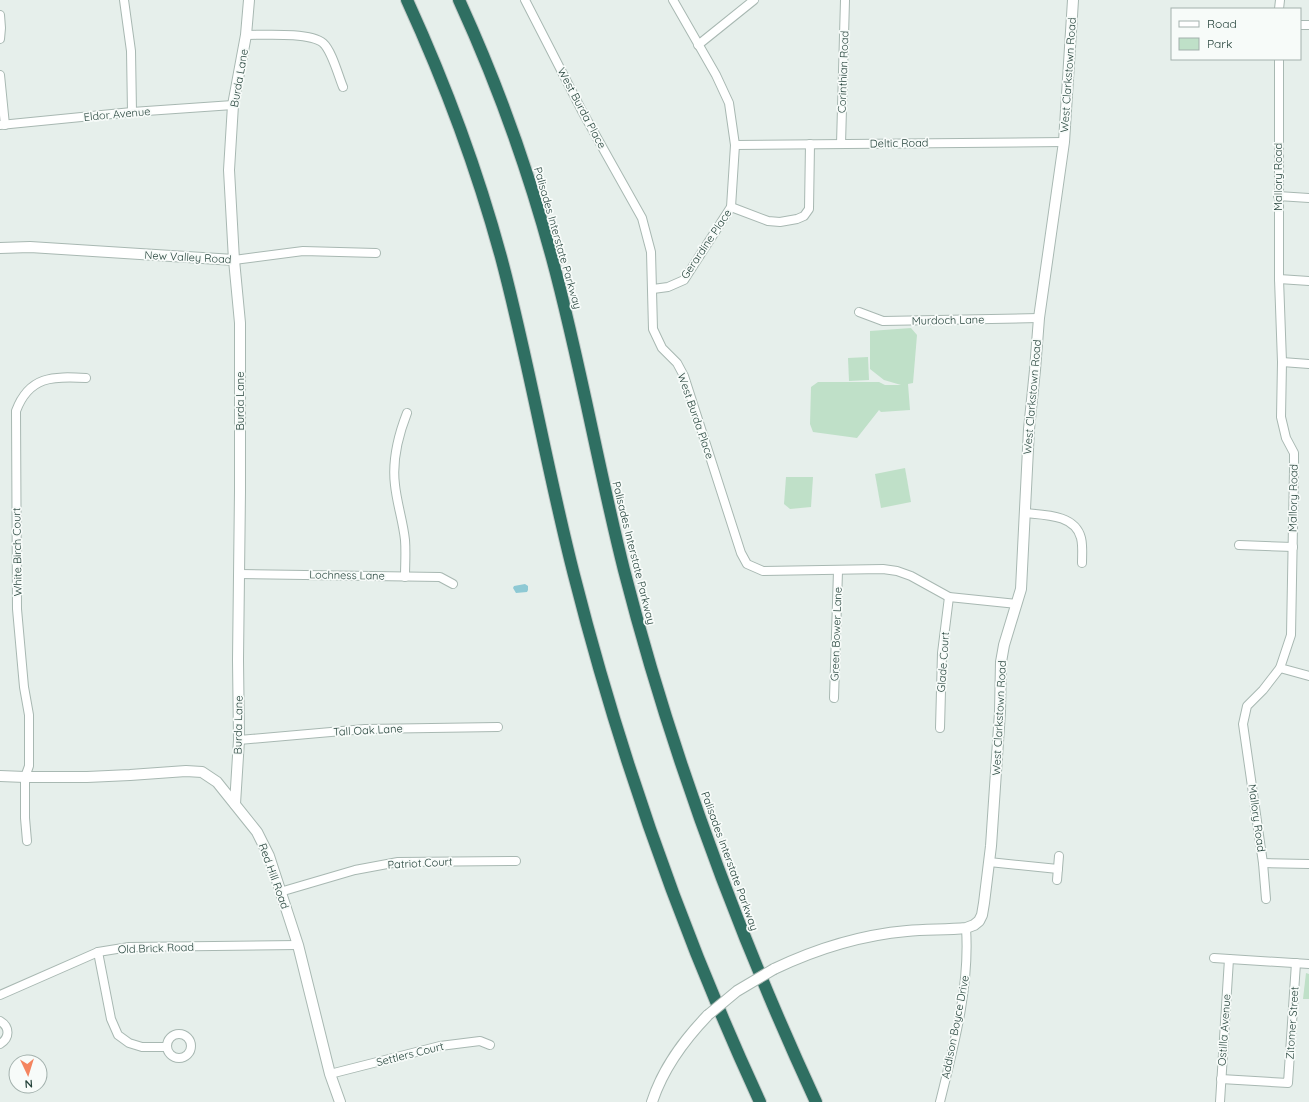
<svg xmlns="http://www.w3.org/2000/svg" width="1309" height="1102" font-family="Quicksand,sans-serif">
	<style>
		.green { fill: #bfe0c8 }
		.water { fill: #8ec9d4 }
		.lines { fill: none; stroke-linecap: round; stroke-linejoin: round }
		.minor-casing { stroke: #a8b8b2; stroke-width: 10 }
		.tertiary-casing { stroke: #a8b8b2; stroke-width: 12 }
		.motorway-casing { stroke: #c2cac8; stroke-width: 14 }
		.minor { stroke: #fff; stroke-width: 8 }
		.tertiary { stroke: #fff; stroke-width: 10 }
		.motorway { stroke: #2f6f62; stroke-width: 12 }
		.tertiary-bridge-casing { stroke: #a8b8b2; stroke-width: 12; stroke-linecap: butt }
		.tertiary-bridge { stroke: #fff; stroke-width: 10 }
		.labels { text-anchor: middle; stroke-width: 3.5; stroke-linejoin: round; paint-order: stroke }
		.street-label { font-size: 11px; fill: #24423a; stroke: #f7fbf9 }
	</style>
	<rect width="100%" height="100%" fill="#e6efeb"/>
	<!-- green -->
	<g class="green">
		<path d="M 911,328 L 917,335 L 913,383 L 908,384 L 910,410 L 881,412 L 879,410 L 857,438 L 813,432 L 810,424 L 811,387 L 818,382 L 879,382 L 885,385 L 901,385 L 884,380 L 870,369 L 870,331 Z"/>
		<path d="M 868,357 L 869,380 L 849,381 L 848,358 Z"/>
		<path d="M 905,468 L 911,502 L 881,508 L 875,474 Z"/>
		<path d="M 786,477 L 813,477 L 811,507 L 790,509 L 784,504 Z"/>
		<path d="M 1306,973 L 1309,974 L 1309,999 L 1303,999 Z"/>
	</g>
	<!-- water -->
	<path class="water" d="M 525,584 L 528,586 L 528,590 L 527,592 L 516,593 L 513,588 L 514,586 Z"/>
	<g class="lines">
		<!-- minor casing -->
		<g class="minor-casing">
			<g id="minor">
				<path d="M 124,0 L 131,51 L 132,112"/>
				<path d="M 525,0 L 582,111 L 642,218 L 651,252 L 653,329 L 662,348 L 677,363 L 684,376 L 741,553 L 747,564 L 763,571 L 883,569 L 897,571 L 911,576 L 949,597 L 1017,604"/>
				<path d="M 1279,9 L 1280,0"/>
				<path d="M 0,15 L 1,28 L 0,39"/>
				<path d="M 1300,25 L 1309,25"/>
				<path d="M 246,35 C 264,35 310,32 323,43 C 332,51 338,75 343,87"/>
				<path d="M 698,45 L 754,0"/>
				<path d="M 0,75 L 5,125"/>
				<path d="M 0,125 L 132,112 L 233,105"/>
				<path d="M 841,144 L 845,0"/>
				<path d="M 735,145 L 1064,142"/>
				<path d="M 1278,196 L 1309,198"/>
				<path d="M 731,207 L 768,221 L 780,222 L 797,219 L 804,216 L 809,209 L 810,144"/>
				<path d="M 234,260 L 303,251 L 376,253"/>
				<path d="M 1279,279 L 1309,281"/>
				<path d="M 653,289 L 668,287 L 684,280 L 731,207 L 735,145 L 729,103 L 716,75 L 673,0"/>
				<path d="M 859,312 L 883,321 L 1039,318"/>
				<path d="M 1282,362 L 1309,364"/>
				<path d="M 1025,513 C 1043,515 1075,514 1081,538 C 1083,546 1082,555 1082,563"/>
				<path d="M 1239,545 L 1293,547"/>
				<path d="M 239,574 L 440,577 L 453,584"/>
				<path d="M 405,577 C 405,565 406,552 405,540 C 403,521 397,504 395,485 C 392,461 398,436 407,413"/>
				<path d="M 1280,668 L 1309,676"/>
				<path d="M 834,698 L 838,571"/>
				<path d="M 940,728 L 942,653 L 949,597"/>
				<path d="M 239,740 L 365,729 L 498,727"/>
				<path d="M 27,841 L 25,818 L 25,777 L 29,766 L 29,715 L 24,687 L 17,609 L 16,411 C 29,376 53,376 86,378"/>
				<path d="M 989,862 L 1058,869"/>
				<path d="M 1263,863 L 1309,864"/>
				<path d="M 1057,880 L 1059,856"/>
				<path d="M 280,892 L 355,870 L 398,862 L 516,861"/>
				<path d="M 1266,899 L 1263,863 L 1243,724 L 1247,706 L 1263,690 L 1280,668 L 1291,635 L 1294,470 L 1294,453 L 1286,438 L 1281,417 L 1282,362 L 1279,279 L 1279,59"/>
				<path d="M 98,952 L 111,1019 L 118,1035 L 129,1043 L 142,1047 L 167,1047"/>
				<path d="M 1214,958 L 1309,964"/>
				<path d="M 0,995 L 98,952 L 129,947 L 298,945"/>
				<path d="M 0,1021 C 10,1027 10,1038 0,1044"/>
				<circle cx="179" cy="1046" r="12"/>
				<path d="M 330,1074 L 440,1046 L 480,1041 L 490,1045"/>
				<path d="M 1221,1079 L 1288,1083 L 1296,963"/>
				<path d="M 940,1102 C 954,1045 970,987 966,928"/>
				<path d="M 1220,1102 L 1229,959"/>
			</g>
		</g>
		<!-- tertiary casing -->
		<g class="tertiary-casing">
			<g id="tertiary">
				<path d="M 0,248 L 30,247 L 234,260"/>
				<path d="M 0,776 L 25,777 L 87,777 L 130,775 L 186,771 L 202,772 L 217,782 L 257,832 L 269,856 L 298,945 L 330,1074 L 340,1102"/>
				<path d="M 235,804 L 239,740 L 238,660 L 240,491 L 240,323 L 234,260 L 229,170 L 233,105 L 246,35 L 249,0"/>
				<path d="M 774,969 C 816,949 861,935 907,931 C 926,929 946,930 966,928 L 974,925 L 979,921 L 982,915 L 984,903 L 991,846 L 1000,712 L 1001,662 L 1004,645 L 1021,589 L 1029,429 L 1035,370 L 1039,318 L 1064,142 L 1073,0"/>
				<path d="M 652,1102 C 663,1068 683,1041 708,1015"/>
			</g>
		</g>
		<!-- motorway casing -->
		<g class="motorway-casing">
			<g id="motorway">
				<path d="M 407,0 C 445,83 477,169 501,257 C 529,362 547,470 574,575 C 620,756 682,933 760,1102"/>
				<path d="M 459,0 C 497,83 528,169 552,258 C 580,361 598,467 624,570 C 671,753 737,931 816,1102"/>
			</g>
		</g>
		<!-- minor -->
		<use href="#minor" class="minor"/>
		<!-- tertiary -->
		<use href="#tertiary" class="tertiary"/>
		<!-- motorway -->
		<use href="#motorway" class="motorway"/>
		<!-- tertiary-bridge casing -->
		<g class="tertiary-bridge-casing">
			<path id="tertiary-bridge" d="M 708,1015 L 737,991 L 774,969"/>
		</g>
		<!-- tertiary-bridge -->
		<use href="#tertiary-bridge" class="tertiary-bridge"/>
	</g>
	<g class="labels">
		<!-- street labels -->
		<g class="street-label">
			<text transform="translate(843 72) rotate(-88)" y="4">Corinthian Road</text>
			<text transform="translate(1068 75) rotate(-86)" y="4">West Clarkstown Road</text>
			<text transform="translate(239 78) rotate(-80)" y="4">Burda Lane</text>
			<text transform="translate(582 108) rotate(62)" y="4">West Burda Place</text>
			<text transform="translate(117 114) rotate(-5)" y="4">Eldor Avenue</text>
			<text transform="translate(899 143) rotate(-1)" y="4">Deltic Road</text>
			<text transform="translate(1278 177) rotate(-90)" y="4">Mallory Road</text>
			<text transform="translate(558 238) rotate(74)" y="4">Palisades Interstate Parkway</text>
			<text transform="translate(706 244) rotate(-56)" y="4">Gerardine Place</text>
			<text transform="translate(188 257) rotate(3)" y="4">New Valley Road</text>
			<text transform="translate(948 320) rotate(-1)" y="4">Murdoch Lane</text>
			<text transform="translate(1032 397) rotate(-85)" y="4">West Clarkstown Road</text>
			<text transform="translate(240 401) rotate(-90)" y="4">Burda Lane</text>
			<text transform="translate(696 416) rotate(71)" y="4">West Burda Place</text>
			<text transform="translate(1293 498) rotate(-89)" y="4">Mallory Road</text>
			<text transform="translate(17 552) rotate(-91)" y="4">White Birch Court</text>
			<text transform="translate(634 553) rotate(76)" y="4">Palisades Interstate Parkway</text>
			<text transform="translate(347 575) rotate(1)" y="4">Lochness Lane</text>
			<text transform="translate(836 634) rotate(-88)" y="4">Green Bower Lane</text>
			<text transform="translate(943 662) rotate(-86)" y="4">Glade Court</text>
			<text transform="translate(999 718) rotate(-87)" y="4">West Clarkstown Road</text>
			<text transform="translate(238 725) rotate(-89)" y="4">Burda Lane</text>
			<text transform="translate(368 730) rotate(-3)" y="4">Tall Oak Lane</text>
			<text transform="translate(1257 818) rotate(82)" y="4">Mallory Road</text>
			<text transform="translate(730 861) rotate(70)" y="4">Palisades Interstate Parkway</text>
			<text transform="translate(420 863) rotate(-3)" y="4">Patriot Court</text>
			<text transform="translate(274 876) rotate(70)" y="4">Red Hill Road</text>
			<text transform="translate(156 948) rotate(-2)" y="4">Old Brick Road</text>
			<text transform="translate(1292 1023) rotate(-86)" y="4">Zitomer Street</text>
			<text transform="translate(955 1027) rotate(-79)" y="4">Addison Boyce Drive</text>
			<text transform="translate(1224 1030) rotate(-86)" y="4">Ostilla Avenue</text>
			<text transform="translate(410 1054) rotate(-14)" y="4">Settlers Court</text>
		</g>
	</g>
	<!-- legend -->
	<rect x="1171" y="8" width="130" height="52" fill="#f7fbf9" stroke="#a3b1ad"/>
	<rect x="1179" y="21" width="20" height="6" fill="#ffffff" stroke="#a3b1ad"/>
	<text x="1207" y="28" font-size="12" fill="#24423a">Road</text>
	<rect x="1179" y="38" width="20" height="12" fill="#bfe0c8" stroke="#a3b1ad"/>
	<text x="1207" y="48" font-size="12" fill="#24423a">Park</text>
	<!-- north arrow -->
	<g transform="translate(28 1074) rotate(176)"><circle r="19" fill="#f7fbf9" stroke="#a3b1ad"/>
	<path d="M0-3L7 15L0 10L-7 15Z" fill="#f4845f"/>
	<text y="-6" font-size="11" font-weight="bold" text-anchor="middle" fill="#24423a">N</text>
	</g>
</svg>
